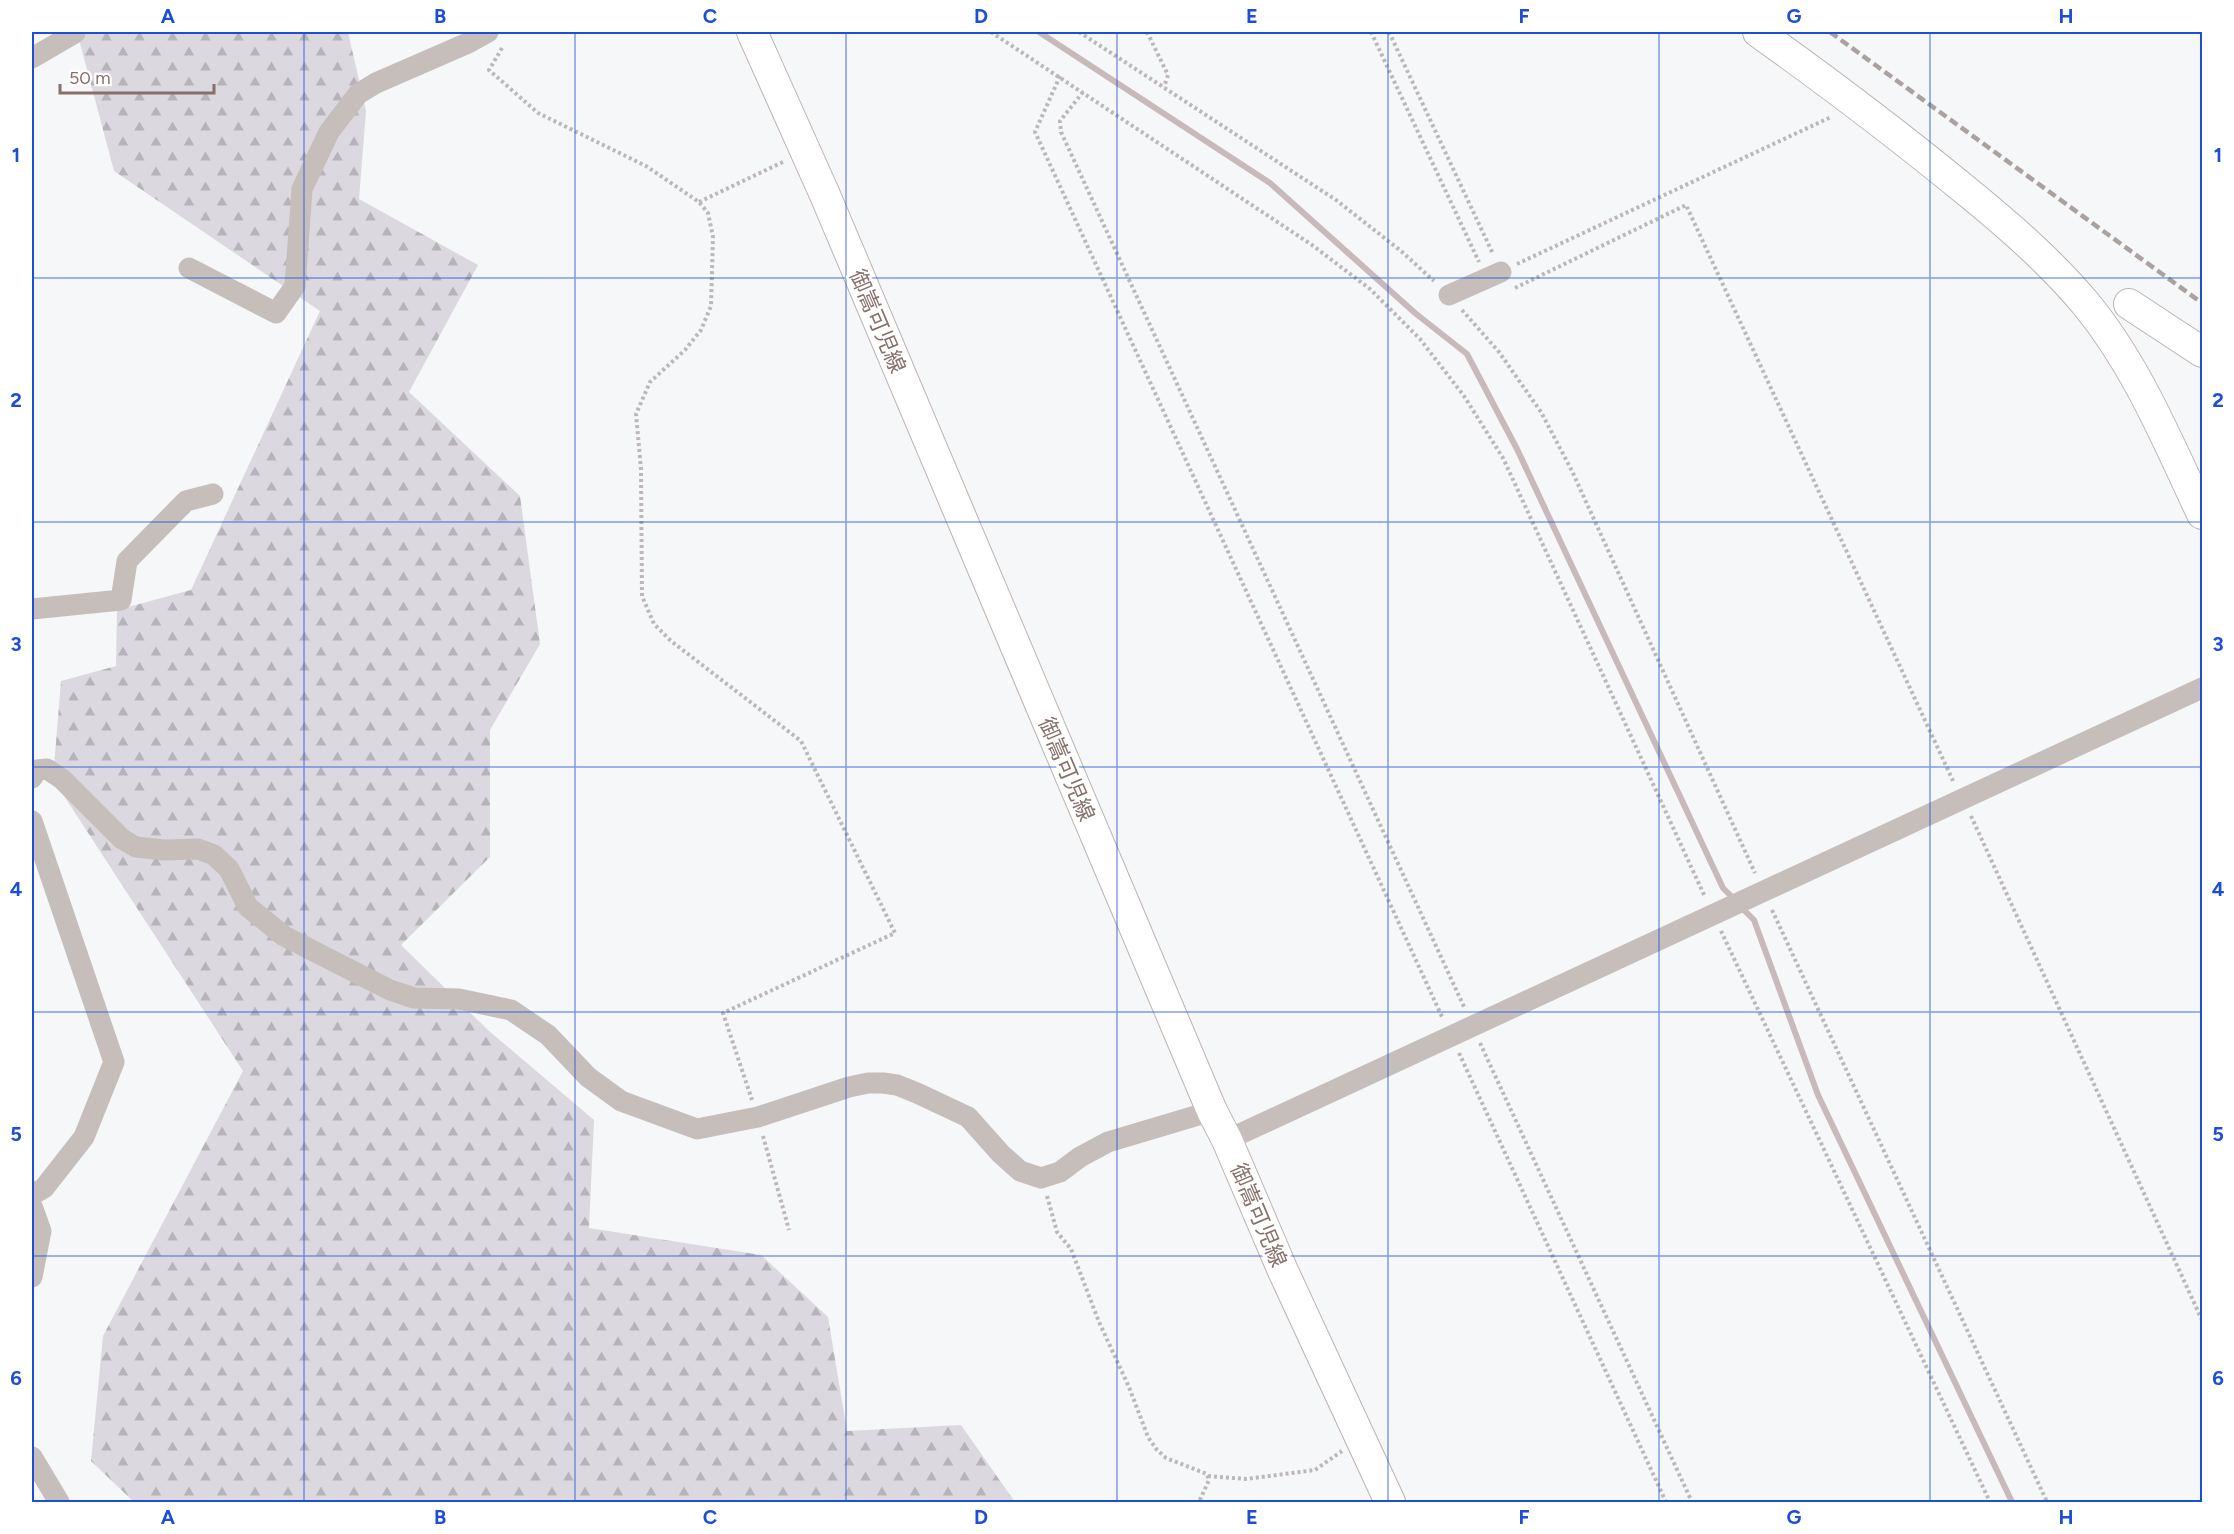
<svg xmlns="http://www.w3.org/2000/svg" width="2234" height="1534" font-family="Figtree,'Noto Sans JP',sans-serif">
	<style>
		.forest { fill: url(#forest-firs) }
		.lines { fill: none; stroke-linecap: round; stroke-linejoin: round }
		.stream { stroke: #c8baba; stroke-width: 6 }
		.secondary-casing { stroke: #bbb3b0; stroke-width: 32 }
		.path { stroke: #bdb8b7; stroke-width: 4; stroke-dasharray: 3 3; stroke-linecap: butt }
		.street { stroke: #c5bebb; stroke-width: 21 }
		.secondary { stroke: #fff; stroke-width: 30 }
		.rail { stroke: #aba19e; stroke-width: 4.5; stroke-dasharray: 9 4.5; stroke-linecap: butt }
		.grid { fill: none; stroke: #1d4ed8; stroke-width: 1.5; stroke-opacity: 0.55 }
		.labels { text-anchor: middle; stroke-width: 6; stroke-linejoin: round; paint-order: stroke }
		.street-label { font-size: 22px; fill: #867069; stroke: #fff }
		.neatline { fill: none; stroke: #1d4ed8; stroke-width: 2 }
		.grid-label { font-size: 20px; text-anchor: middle; font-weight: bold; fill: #1d4ed8 }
	</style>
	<defs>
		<pattern id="forest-firs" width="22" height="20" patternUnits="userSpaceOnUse" patternTransform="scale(1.5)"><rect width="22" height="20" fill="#dbd8df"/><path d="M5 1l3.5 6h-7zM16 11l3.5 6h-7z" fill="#b7b4b9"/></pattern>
	</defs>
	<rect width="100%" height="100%" fill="#f6f7f9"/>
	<!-- forest -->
	<path class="forest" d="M 77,32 L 348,32 L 366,111 L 359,199 L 478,265 L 409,392 L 520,496 L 540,644 L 490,730 L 490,857 L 401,945 L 489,1031 L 594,1120 L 589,1228 L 761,1255 L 828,1317 L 847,1431 L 961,1425 L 1015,1502 L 134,1502 L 91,1461 L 103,1336 L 243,1071 L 53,779 L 61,681 L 116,666 L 117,610 L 191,590 L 320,311 L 114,171 Z"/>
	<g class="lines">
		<!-- stream -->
		<g class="stream">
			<path d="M 1039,32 L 1270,183 L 1415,313 L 1467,354 L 1517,449 L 1723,888 L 1734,899"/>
			<path d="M 1741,907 L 1754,920 L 1818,1095 L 2012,1502"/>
		</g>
		<!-- secondary casing -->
		<g class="secondary-casing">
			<g id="secondary">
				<path d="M 752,32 L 825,195 L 1212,1111 L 1227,1140 L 1283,1271 L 1390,1502"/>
				<path d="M 1758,32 C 1828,82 1897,134 1964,189 C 2007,224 2050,261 2086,304 C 2137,366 2168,442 2202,514"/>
				<path d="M 2129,304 L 2202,352"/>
			</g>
		</g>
		<!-- path -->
		<g class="path">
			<path d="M 991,32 L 1312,245 L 1370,289 L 1420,339 L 1464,396 L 1503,458 L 1705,897"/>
			<path d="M 1079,32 L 1336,200 L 1401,251 L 1434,281"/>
			<path d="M 1147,32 L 1168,75 L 1164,87"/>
			<path d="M 1371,32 L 1479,262"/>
			<path d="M 1389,32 L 1493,254"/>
			<path d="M 502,48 L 489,70 L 538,113 L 646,166 L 699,202 L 708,213 L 713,237 L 711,306 L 701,330 L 685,350 L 650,382 L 636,414 L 641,469 L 642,596 L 654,624 L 671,641 L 801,741 L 895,933 L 723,1013 L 752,1100"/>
			<path d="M 1060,76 L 1035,132 L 1443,1019"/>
			<path d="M 1083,92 L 1060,121 L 1061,132 L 1465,1009"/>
			<path d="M 699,202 L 785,161"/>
			<path d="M 1517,264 L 1831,117"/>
			<path d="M 1515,288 L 1686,205 L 1954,783"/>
			<path d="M 1462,310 L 1499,352 L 1541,412 L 1572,471 L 1755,873"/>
			<path d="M 1971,816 L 2202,1320"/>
			<path d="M 1772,910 L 2047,1502"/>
			<path d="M 1721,931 L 1990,1502"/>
			<path d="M 1480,1043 L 1692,1502"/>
			<path d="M 1459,1053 L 1666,1502"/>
			<path d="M 763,1136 L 789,1230"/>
			<path d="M 1047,1196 L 1057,1232 L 1071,1249 L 1099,1322 L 1129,1387 L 1148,1437 L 1157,1450 L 1166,1458 L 1207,1474 L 1209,1480 L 1199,1502"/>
			<path d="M 1208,1476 L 1246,1479 L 1315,1470 L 1342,1451"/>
		</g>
		<!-- street -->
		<g class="street">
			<path d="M 32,58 L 75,33 L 74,32"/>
			<path d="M 189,268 L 276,313 L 295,286 L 302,189 L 329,132 L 358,94 L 376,83 L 468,43 L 488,32"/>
			<path d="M 1449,295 L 1501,272"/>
			<path d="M 32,609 L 121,600 L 127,561 L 186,501 L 213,494"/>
			<path d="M 32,778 L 37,770 L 47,769 L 62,779 L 122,839 L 136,847 L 164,850 L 198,849 L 214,855 L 229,869 L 248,907 L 284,936 L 390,990 L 414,998 L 459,999 L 511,1010 L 548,1035 L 588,1077 L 621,1101 L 697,1129 L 758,1117 L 849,1087 L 868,1083 L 883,1083 L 897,1085 L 917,1093 L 968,1117 L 1001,1154 L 1020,1171 L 1041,1178 L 1060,1172 L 1080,1157 L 1108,1142 L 1212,1111"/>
			<path d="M 32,821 L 114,1062 L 84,1137 L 44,1188 L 32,1195"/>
			<path d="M 1227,1140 L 2202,688"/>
			<path d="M 32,1206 L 41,1231 L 32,1277"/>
			<path d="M 32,1457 L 59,1502"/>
		</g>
		<!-- secondary -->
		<use href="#secondary" class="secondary"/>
		<!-- rail -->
		<path class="rail" d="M 1830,32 L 2202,303"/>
	</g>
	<!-- grid -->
	<path class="grid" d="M 304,32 L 304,1502M 575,32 L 575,1502M 846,32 L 846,1502M 1117,32 L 1117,1502M 1388,32 L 1388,1502M 1659,32 L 1659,1502M 1930,32 L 1930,1502M 32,278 L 2202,278M 32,522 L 2202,522M 32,767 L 2202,767M 32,1012 L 2202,1012M 32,1256 L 2202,1256"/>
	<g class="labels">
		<!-- street labels -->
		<g class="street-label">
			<text transform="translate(878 321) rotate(67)" y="8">御嵩可児線</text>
			<text transform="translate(1067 769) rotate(67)" y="8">御嵩可児線</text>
			<text transform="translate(1259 1215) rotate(67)" y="8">御嵩可児線</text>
		</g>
	</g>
	<!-- border -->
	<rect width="2234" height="1534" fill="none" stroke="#ffffff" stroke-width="66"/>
	<!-- scale -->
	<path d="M60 84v9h154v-9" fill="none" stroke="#867069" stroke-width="3"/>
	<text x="69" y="84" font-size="18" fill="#867069" stroke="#ffffff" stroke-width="4.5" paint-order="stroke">50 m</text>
	<rect x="33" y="33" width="2168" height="1468" class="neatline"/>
	<g class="grid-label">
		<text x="168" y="23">A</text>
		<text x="440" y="23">B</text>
		<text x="710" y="23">C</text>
		<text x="981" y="23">D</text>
		<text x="1252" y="23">E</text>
		<text x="1524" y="23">F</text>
		<text x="1794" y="23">G</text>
		<text x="2066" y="23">H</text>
		<text x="16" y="162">1</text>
		<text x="2218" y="162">1</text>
		<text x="16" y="407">2</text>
		<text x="2218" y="407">2</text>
		<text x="16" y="651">3</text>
		<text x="2218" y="651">3</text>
		<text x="16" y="896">4</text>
		<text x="2218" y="896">4</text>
		<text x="16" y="1141">5</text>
		<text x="2218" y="1141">5</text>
		<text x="16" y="1385">6</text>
		<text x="2218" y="1385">6</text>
		<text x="168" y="1524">A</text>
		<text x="440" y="1524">B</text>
		<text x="710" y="1524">C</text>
		<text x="981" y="1524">D</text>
		<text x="1252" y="1524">E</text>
		<text x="1524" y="1524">F</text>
		<text x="1794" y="1524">G</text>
		<text x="2066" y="1524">H</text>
	</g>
</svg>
